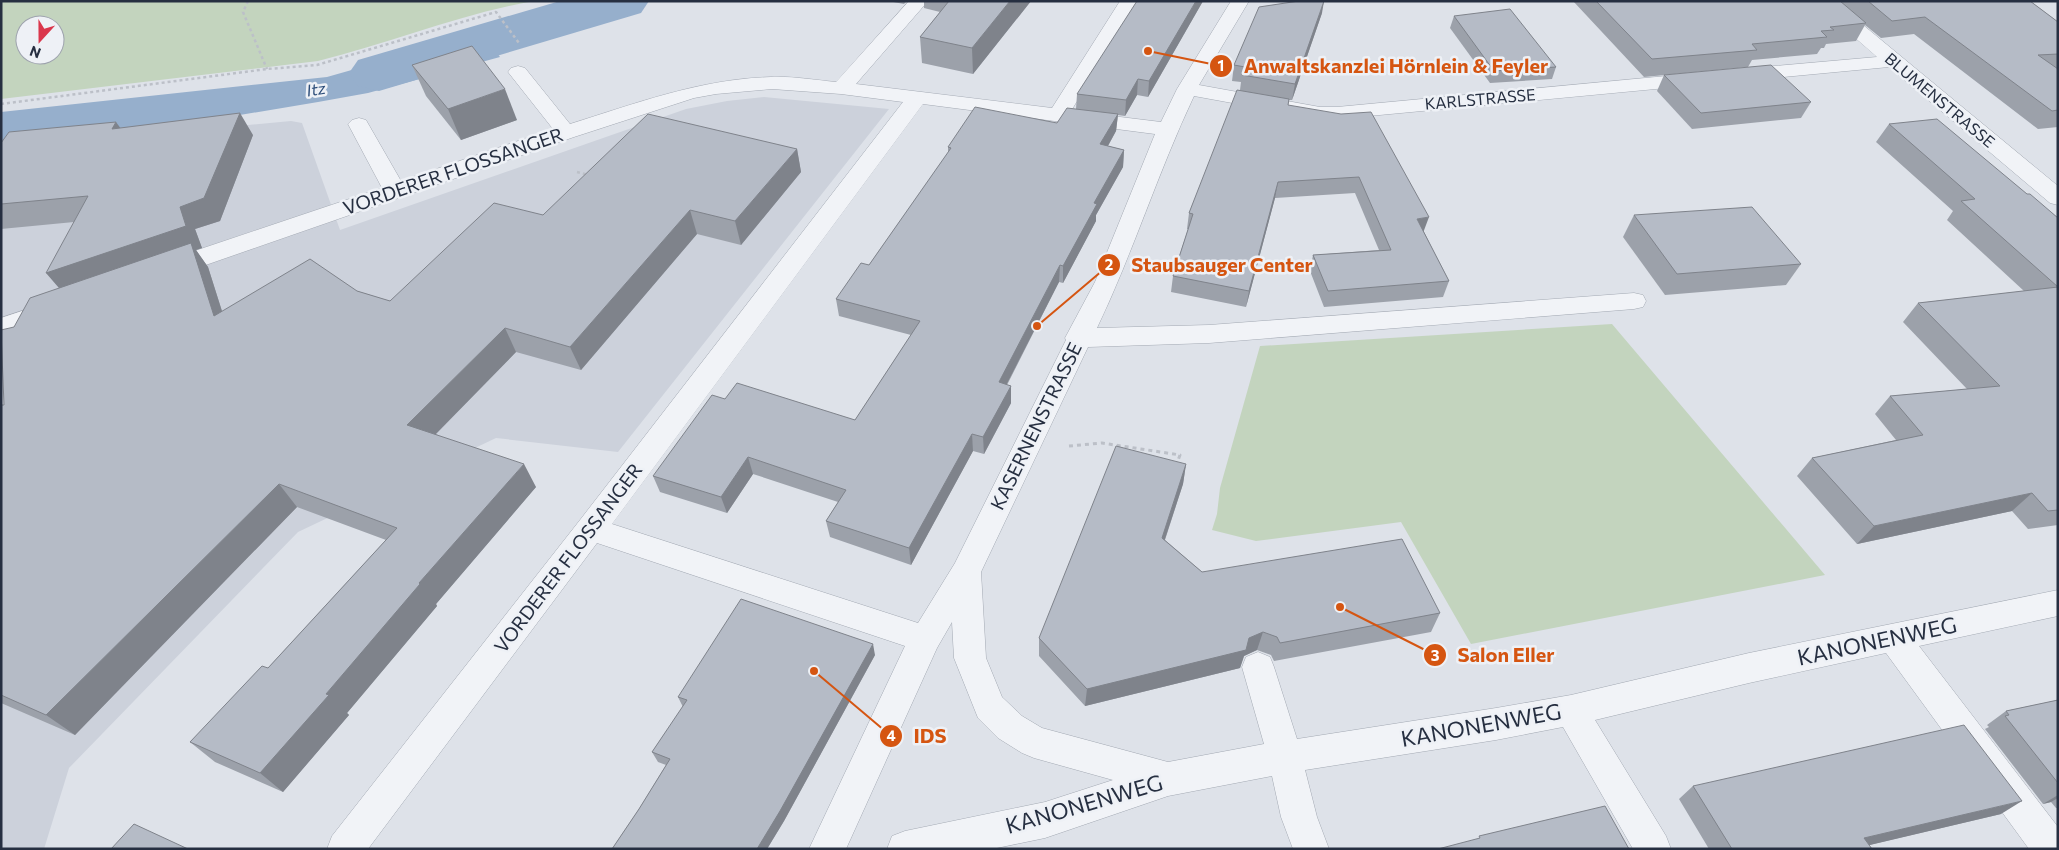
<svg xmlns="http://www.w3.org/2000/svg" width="2059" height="850" font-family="Commissioner,sans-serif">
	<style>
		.built { fill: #ccd1db }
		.green { fill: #c3d4be; fill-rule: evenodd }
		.water { fill: #96afcc }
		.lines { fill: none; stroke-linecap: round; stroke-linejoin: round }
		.river { fill: #96afcc; fill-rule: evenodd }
		.minor-casing { stroke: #a3a9b3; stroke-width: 1 }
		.path-far1 { stroke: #bcc0c8; stroke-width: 2.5; stroke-dasharray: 3 3; stroke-linecap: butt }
		.path { stroke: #bcc0c8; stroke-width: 3; stroke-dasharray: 4 4; stroke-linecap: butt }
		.minor { fill: #f1f3f7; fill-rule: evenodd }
		.wall { fill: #9ca1aa }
		.shaded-wall { fill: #7f838b }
		.building { fill: #b5bbc6; stroke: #7f838b }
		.labels { text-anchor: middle; stroke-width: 5; stroke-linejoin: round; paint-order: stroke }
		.far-water-label { font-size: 16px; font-style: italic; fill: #2c4d79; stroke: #eef1f6 }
		.far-street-label { font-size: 16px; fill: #262f41; stroke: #eef1f6 }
		.street-label { font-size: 19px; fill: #262f41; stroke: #eef1f6 }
		.near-street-label { font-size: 22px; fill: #262f41; stroke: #eef1f6 }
		.leader { fill: none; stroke: #d55511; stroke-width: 2 }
		.callout-dot { fill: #d55511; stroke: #eef1f6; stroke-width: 2 }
		.mark-label { font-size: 15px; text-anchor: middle; font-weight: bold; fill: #fff }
		.callout-label { font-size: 20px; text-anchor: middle; font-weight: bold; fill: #d55511; stroke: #eef1f6; stroke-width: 5; stroke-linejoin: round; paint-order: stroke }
	</style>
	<rect width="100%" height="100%" fill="#dee2e9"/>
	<!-- built -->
	<path class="built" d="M 764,97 L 889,109 L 618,452 L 496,438 L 298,532 L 69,768 L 44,849 L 1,849 L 1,148 L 291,121 L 302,123 L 340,230 L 686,109 L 727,101 Z"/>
	<!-- green -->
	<g class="green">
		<path d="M 1,1 L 534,1 C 460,14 391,43 318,61 L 1,99 ZM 25,25 L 55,25 L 55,55 L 25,55 Z"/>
		<path d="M 1612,324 L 1825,575 L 1471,644 L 1401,522 L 1256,541 L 1212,530 L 1217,514 L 1220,488 L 1260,346 Z"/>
	</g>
	<!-- water -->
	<g class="water">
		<path d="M 590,1 L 648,1 L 530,44 L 512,25 Z"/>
		<path d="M 482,33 L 500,57 L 368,93 L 318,102 L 228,117 L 1,143 L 1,112 L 327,77 Z"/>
	</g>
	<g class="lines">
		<!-- river -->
		<path class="river" d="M 560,1 L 649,1 L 641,13 L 379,91 L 358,86 L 349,73 L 358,60 Z"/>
		<!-- minor casing -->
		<g class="minor-casing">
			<g id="minor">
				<path d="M 909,1 L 928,1 L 856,84 L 1052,108 L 1120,1 L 1138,1 L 1071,111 L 1161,122 L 1177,89 L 1231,1 L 1249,1 L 1199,85 L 1320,107 L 1337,107 L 1698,73 L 1705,75 L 1708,79 L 1705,83 L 1698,85 L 1337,119 L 1320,119 L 1194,96 C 1158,172 1133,253 1097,328 L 1209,325 L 1634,293 L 1643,295 L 1646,301 L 1643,307 L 1634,309 L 1209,343 L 1088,347 L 981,572 L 986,658 L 1002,697 L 1022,716 L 1042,728 L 1168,762 L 1264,744 L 1242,667 L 1246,657 L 1258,652 L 1270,657 L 1274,667 L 1297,739 L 1496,708 L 1571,695 L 1749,653 L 2058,590 L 2058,616 L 1919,646 L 2058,827 L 2058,849 L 2029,849 L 1886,653 L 1749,683 L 1595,720 L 1666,836 L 1671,849 L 1633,849 L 1563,727 L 1496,740 L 1305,770 L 1317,817 L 1329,849 L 1293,849 L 1281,817 L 1272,776 L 1168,796 L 1045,838 L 992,849 L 887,849 L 892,836 L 905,831 L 1045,802 L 1113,780 L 1034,758 L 1022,753 L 998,738 L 978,718 L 954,658 L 952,622 L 937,648 L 846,849 L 809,849 L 905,646 L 597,543 L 368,849 L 327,849 L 332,836 L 580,520 L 903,102 L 841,94 L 772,89 L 716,94 L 694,98 L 574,137 L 174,276 L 165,278 L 156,276 L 153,270 L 156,264 L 382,188 L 348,124 L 352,120 L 359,118 L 366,120 L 401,181 L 553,129 L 508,72 L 511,68 L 518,66 L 525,68 L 570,124 C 637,103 701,79 771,77 C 792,76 814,80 836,82 ZM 923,104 L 1155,134 L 1095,282 L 1065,338 L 1066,340 L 955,563 L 918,623 L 612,524 Z"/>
				<path d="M 1813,1 L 1834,1 L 2058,186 L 2058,205 L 2050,203 L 1889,67 L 1741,81 L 1734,79 L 1731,75 L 1734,71 L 1741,69 L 1877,57 Z"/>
				<path d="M 52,301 L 61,304 L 65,310 L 61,316 L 1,337 L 1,318 Z"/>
			</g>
		</g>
		<!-- path-far1 -->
		<g class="path-far1">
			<path d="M 248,1 L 243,12 L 267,69"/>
			<path d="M 1,104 L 267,69 L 317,65 L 496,12 L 519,43"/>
			<path d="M 577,172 L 589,175"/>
		</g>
		<!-- path -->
		<path class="path" d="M 1069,446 L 1102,443 L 1180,455 L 1177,463"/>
		<!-- minor -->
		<use href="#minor" class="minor"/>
	</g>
	<!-- wall -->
	<g class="wall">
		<path d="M 888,1 L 907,1 L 904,4 Z"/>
		<path d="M 924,1 L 1031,1 L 973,74 L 922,63 L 920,37 L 940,12 L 924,8 Z"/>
		<path d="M 1203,1 L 1148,97 L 1137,95 L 1125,116 L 1118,115 L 1116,131 L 1108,146 L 1124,150 L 1123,167 L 1096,215 L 1096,221 L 1063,283 L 1059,282 L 1007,385 L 1011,386 L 1011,403 L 984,454 L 973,451 L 911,565 L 830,537 L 826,521 L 838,502 L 753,474 L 727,513 L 660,492 L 653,476 L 725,399 L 855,420 L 911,335 L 839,316 L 836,299 L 869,265 L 948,153 L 948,147 L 1057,123 L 1076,109 L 1077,94 Z"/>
		<path d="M 1573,1 L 2030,1 L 2058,22 L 2058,127 L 2038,129 L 1914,34 L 1881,38 L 1865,25 L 1856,41 L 1826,44 L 1824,48 L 1821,48 L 1817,54 L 1752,60 L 1748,67 L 1644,77 Z"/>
		<path d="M 1322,13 L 1292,100 L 1289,100 L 1288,105 L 1424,232 L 1449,281 L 1443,297 L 1324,307 L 1310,271 L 1313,255 L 1379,250 L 1355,193 L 1275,198 L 1246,307 L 1171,292 L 1173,276 L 1188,229 L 1187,229 L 1189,213 L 1240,90 L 1241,82 L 1232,81 L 1234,65 Z"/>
		<path d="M 1454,16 L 1556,67 L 1552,79 L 1490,83 L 1450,28 Z"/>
		<path d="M 412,65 L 517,120 L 461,140 L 426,96 Z"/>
		<path d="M 1664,75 L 1811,102 L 1801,118 L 1692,129 L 1657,91 Z"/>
		<path d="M 1889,124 L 2027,194 L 2058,218 L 2058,525 L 2028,529 L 2012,511 L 1857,544 L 1797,476 L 1812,458 L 1896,440 L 1875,414 L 1890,396 L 1967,389 L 1903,322 L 1918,303 L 2024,291 L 1947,220 L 1953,211 L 1876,142 Z"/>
		<path d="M 120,128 L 253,135 L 220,221 L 195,229 L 202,248 L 196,250 L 208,267 L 222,311 L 357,291 L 390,301 L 543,215 L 797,149 L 801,172 L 741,245 L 697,234 L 581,370 L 516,352 L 436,434 L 536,487 L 436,604 L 437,606 L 347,713 L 349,715 L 283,792 L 215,762 L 190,742 L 268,668 L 386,540 L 297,507 L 75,735 L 1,703 L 1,405 L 4,405 L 14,327 L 59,288 L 74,222 L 1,229 L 1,143 Z"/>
		<path d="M 1634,215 L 1801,264 L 1786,285 L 1665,295 L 1623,237 Z"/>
		<path d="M 1186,464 L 1183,484 L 1165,540 L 1202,572 L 1440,613 L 1431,632 L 1274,661 L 1271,655 L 1257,650 L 1244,656 L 1240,668 L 1085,706 L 1039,656 L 1039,638 Z"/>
		<path d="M 875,655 L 784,821 L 767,849 L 612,849 L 639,809 L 666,765 L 658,762 L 652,752 L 683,707 L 678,697 Z"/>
		<path d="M 2058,700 L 2058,808 L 2056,808 L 2051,802 L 2043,804 L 1985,729 L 1989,727 L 1987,725 L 2006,711 Z"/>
		<path d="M 1693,786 L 2001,814 L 1869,845 L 1872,849 L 1709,849 L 1679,799 Z"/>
	</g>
	<!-- shaded-wall -->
	<g class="shaded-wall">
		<path d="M 1010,1 L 1031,1 L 973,74 L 972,48 Z"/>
		<path d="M 1196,1 L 1203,1 L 1148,97 L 1149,81 Z"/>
		<path d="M 1324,1 L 1322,13 L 1292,100 L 1295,84 Z"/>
		<path d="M 1138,79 L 1137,95 L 1125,116 L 1126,100 Z"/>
		<path d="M 505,89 L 517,120 L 461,140 L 448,109 Z"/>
		<path d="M 240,113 L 253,135 L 220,221 L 195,229 L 202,248 L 196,250 L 208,267 L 231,340 L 65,295 L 46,273 Z"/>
		<path d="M 1118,114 L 1116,131 L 1099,162 L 1100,144 Z"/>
		<path d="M 116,122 L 132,144 L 112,129 Z"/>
		<path d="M 797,149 L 801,172 L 741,245 L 735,221 Z"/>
		<path d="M 1124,150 L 1123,167 L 1096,215 L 1096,221 L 1063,283 L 1063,266 L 1094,203 Z"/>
		<path d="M 1278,182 L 1275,198 L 1246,307 L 1249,291 Z"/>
		<path d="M 690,210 L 697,234 L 581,370 L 570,347 Z"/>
		<path d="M 1429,217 L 1423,233 L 1417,219 Z"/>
		<path d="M 1060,265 L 1059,282 L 999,399 L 999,382 Z"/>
		<path d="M 505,328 L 516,352 L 422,448 L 407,425 Z"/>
		<path d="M 1011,386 L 1011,403 L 984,454 L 983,437 Z"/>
		<path d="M 972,434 L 973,451 L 911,565 L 909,548 Z"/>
		<path d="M 748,457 L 753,474 L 727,513 L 721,497 Z"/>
		<path d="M 524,464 L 536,487 L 436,604 L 437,606 L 347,713 L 349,715 L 283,792 L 260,773 L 419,583 Z"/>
		<path d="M 1186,464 L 1183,484 L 1159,557 L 1162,538 Z"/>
		<path d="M 279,484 L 297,507 L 75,735 L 46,715 Z"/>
		<path d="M 2032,493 L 2012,511 L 1857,544 L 1874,526 Z"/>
		<path d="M 1263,632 L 1257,650 L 1244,656 L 1240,668 L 1085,706 L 1087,689 L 1249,638 Z"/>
		<path d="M 873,644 L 875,655 L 784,821 L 767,849 L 757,849 Z"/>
		<path d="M 2058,795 L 2058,798 L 2051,802 L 2043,804 Z"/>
		<path d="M 2022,801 L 2001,814 L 1853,849 L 1864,838 Z"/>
	</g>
	<!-- building -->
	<g class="building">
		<path d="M 949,1 L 1010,1 L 972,48 L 920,37 Z"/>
		<path d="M 1137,1 L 1196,1 L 1149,81 L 1138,79 L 1126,100 L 1077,94 Z"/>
		<path d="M 1299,1 L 1324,1 L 1295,84 L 1242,75 L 1245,67 L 1234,65 L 1259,7 Z"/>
		<path d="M 1596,1 L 1840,1 L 1866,23 L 1830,27 L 1834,30 L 1821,31 L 1827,37 L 1752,44 L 1757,50 L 1652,59 Z"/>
		<path d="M 1868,1 L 2030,1 L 2058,22 L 2058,54 L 2038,55 L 2058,69 L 2058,110 L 2052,111 L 1925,17 L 1892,21 Z"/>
		<path d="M 1510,9 L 1556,67 L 1494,71 L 1454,16 Z"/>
		<path d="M 472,46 L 505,89 L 448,109 L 412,65 Z"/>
		<path d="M 1771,65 L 1811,102 L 1701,113 L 1664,75 Z"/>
		<path d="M 1237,90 L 1289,99 L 1288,105 L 1341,114 L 1371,112 L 1429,217 L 1417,219 L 1449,281 L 1328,291 L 1313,255 L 1391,250 L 1359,177 L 1278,182 L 1249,291 L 1173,276 L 1193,214 L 1189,213 Z"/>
		<path d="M 975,107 L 1057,123 L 1067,108 L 1118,114 L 1100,144 L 1124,150 L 1094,203 L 1097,204 L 1063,266 L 1060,265 L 999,382 L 1011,386 L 983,437 L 972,434 L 909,548 L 826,521 L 846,490 L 748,457 L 721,497 L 653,476 L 712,395 L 725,399 L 737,383 L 855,420 L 920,321 L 836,299 L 861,263 L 869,265 L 951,148 L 948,147 Z"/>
		<path d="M 240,113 L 204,198 L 180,207 L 186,226 L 46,273 L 88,196 L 1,204 L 1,143 L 9,132 L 116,122 L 112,129 Z"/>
		<path d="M 648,114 L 797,149 L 735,221 L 690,210 L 570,347 L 505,328 L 407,425 L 524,464 L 419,583 L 420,584 L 326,694 L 329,695 L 260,773 L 190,742 L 262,666 L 268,668 L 397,528 L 279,484 L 46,715 L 1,695 L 1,405 L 4,405 L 1,330 L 14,327 L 30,298 L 191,243 L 214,316 L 310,259 L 357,291 L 390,301 L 494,203 L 543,215 Z"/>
		<path d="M 1937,119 L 2027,194 L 2030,194 L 2058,218 L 2058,287 L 1961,201 L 1975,199 L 1889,124 Z"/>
		<path d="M 1752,207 L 1801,264 L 1677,274 L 1634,215 Z"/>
		<path d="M 2058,287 L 2058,510 L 2048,511 L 2032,493 L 1874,526 L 1812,458 L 1923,435 L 1890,396 L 2000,386 L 1918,303 Z"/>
		<path d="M 1116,446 L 1186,464 L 1162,538 L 1202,572 L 1402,539 L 1440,613 L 1280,643 L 1277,637 L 1263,632 L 1249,638 L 1246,650 L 1087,689 L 1039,638 Z"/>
		<path d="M 741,599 L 873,644 L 780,811 L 757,849 L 612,849 L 639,809 L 670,759 L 652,752 L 687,700 L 678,697 Z"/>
		<path d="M 2058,700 L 2058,783 L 2005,716 L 2009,715 L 2006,711 Z"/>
		<path d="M 1964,725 L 2022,801 L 1864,838 L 1872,849 L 1732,849 L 1693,786 Z"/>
		<path d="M 1605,806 L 1629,849 L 1438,849 L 1480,838 L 1479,836 Z"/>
		<path d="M 134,824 L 188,849 L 111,849 Z"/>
	</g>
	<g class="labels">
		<!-- far-water labels -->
		<g class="far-water-label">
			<text transform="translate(316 89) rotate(-9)" y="6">Itz</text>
		</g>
		<!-- far-street labels -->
		<g class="far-street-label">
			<text transform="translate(1480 99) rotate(-5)" y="6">KARLSTRASSE</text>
			<text transform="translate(1940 100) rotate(40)" y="6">BLUMENSTRASSE</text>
		</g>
		<!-- street labels -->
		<g class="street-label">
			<text transform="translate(453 171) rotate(-19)" y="7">VORDERER FLOSSANGER</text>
			<text transform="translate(1036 426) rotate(-64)" y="7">KASERNENSTRASSE</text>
			<text transform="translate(568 558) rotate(-53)" y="7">VORDERER FLOSSANGER</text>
		</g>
		<!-- near-street labels -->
		<g class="near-street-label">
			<text transform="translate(1877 641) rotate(-12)" y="8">KANONENWEG</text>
			<text transform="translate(1481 725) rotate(-10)" y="8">KANONENWEG</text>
			<text transform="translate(1084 804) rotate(-16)" y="8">KANONENWEG</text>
		</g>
	</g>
	<!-- callouts -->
	<path class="leader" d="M1148 51L1221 66M1037 326L1109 265M1340 607L1435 655M814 671L891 736"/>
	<g class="callout-dot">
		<circle cx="1148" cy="51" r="5"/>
		<circle cx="1037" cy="326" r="5"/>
		<circle cx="1340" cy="607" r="5"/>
		<circle cx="814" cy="671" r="5"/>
		<circle cx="1221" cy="66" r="12"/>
		<circle cx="1109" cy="265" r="12"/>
		<circle cx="1435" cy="655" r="12"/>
		<circle cx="891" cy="736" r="12"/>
	</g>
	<g class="mark-label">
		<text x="1221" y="71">1</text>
		<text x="1109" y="270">2</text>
		<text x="1435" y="661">3</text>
		<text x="891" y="741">4</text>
	</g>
	<g class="callout-label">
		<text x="1396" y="73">Anwaltskanzlei Hörnlein &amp; Feyler</text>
		<text x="1222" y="272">Staubsauger Center</text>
		<text x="1506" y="662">Salon Eller</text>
		<text x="930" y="743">IDS</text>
	</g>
	<!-- border -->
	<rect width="2059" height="850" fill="none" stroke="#262f41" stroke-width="5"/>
	<!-- north arrow -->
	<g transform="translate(40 40) rotate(201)"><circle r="24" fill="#eef1f6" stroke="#9ea3ae"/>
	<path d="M0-4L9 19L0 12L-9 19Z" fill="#da374c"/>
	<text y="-8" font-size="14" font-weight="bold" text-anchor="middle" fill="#262f41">N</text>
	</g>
</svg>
